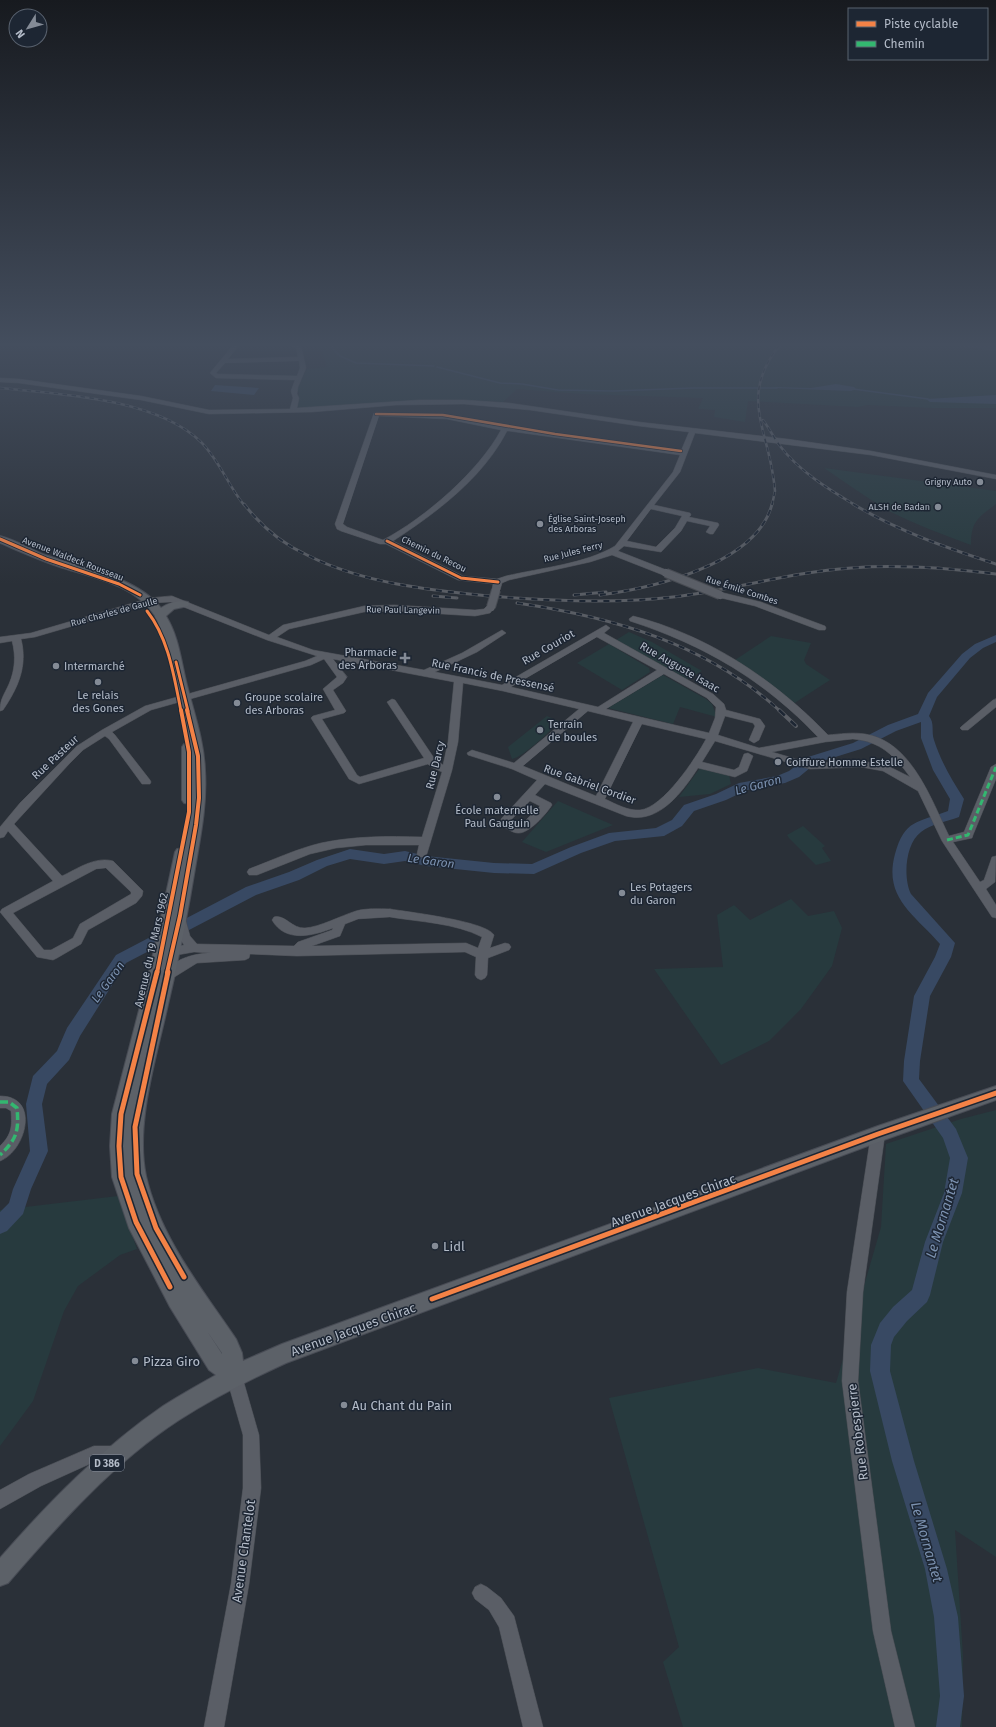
<svg xmlns="http://www.w3.org/2000/svg" width="996" height="1727" font-family="'Fira Sans',sans-serif">
	<style>
		.green { fill: #273a3e }
		.water { fill: #384963 }
		.lines { fill: none; stroke-linecap: round; stroke-linejoin: round }
		.stream { stroke: #384963; stroke-width: 1.5 }
		.river { fill: #384963; fill-rule: evenodd }
		.minor-casing { stroke: #484c53; stroke-width: 1 }
		.major-casing { stroke: #484c55; stroke-width: 2 }
		.minor { fill: #5a5e66; fill-rule: evenodd }
		.major { fill: #5c6168; fill-rule: evenodd }
		.rail-far2-casing { stroke: #595d64; stroke-width: 2.5 }
		.rail-far1-casing { stroke: #595d64; stroke-width: 3 }
		.rail-casing { stroke: #595d64; stroke-width: 4 }
		.rail-far2 { stroke: #1d2633; stroke-width: 1.5; stroke-dasharray: 4.5; stroke-linecap: butt }
		.rail-far1 { stroke: #1d2633; stroke-width: 2; stroke-dasharray: 6; stroke-linecap: butt }
		.rail { stroke: #1d2633; stroke-width: 2.5; stroke-dasharray: 8; stroke-linecap: butt }
		.minor-bridge-casing { stroke: #484c53; stroke-width: 10; stroke-linecap: butt }
		.minor-bridge { stroke: #5a5e66; stroke-width: 8 }
		.quiet-far1 { stroke: #33b770; stroke-width: 3; stroke-dasharray: 6 3; stroke-linecap: butt }
		.quiet { stroke: #33b770; stroke-width: 3.5; stroke-dasharray: 8 3.5; stroke-linecap: butt }
		.cycleway-far3-casing { stroke: #1d2633; stroke-width: 4 }
		.cycleway-far2-casing { stroke: #1d2633; stroke-width: 5 }
		.cycleway-far1-casing { stroke: #1d2633; stroke-width: 6 }
		.cycleway-casing { stroke: #1d2633; stroke-width: 8 }
		.cycleway-far3 { stroke: #f48246; stroke-width: 2.5 }
		.cycleway-far2 { stroke: #f48246; stroke-width: 3 }
		.cycleway-far1 { stroke: #f48246; stroke-width: 4 }
		.cycleway { stroke: #f48246; stroke-width: 5 }
		.poi-dot { fill: #848b96; stroke: #1d2633; stroke-width: 1.5 }
		.labels { text-anchor: middle; stroke-width: 3; stroke-linejoin: round; paint-order: stroke }
		.far-poi-label { font-size: 9px; fill: #b4bcc9; stroke: #1d2633; text-anchor: end }
		.far-street-label { font-size: 9px; fill: #b4bcc9; stroke: #1d2633 }
		.shield { fill: #1d2633; stroke: #878f9c; stroke-width: 1 }
		.shield-label { font-size: 10px; font-weight: bold; fill: #b4bcc9 }
		.street-label { font-size: 11px; fill: #b4bcc9; stroke: #1d2633 }
		.poi-label { font-size: 11px; fill: #b4bcc9; stroke: #1d2633; text-anchor: start }
		.water-label { font-size: 12px; font-style: italic; fill: #7c92b1; stroke: #1d2633 }
		.near-street-label { font-size: 13px; fill: #b4bcc9; stroke: #1d2633 }
		.near-poi-label { font-size: 13px; fill: #b4bcc9; stroke: #1d2633; text-anchor: start }
		.near-water-label { font-size: 14px; font-style: italic; fill: #7c92b1; stroke: #1d2633 }
	</style>
	<rect width="100%" height="100%" fill="#2a3038"/>
	<!-- green -->
	<g class="green">
		<path d="M 316,342 L 996,342 L 996,408 L 933,408 L 867,405 L 858,407 L 748,401 L 745,422 L 714,417 L 715,410 L 698,409 L 703,398 L 581,394 L 517,389 L 503,402 L 444,400 L 295,408 L 299,393 L 297,389 L 307,369 L 327,367 L 322,350 L 320,350 Z"/>
		<path d="M 824,468 L 996,491 L 996,504 C 978,518 971,521 971,545 C 944,535 917,525 891,512 C 868,499 846,483 824,468 Z"/>
		<path d="M 629,632 L 652,642 L 702,671 L 687,679 L 616,640 Z"/>
		<path d="M 771,636 L 811,643 L 804,660 L 806,664 L 830,680 L 793,704 L 732,662 Z"/>
		<path d="M 609,644 L 649,668 L 650,672 L 622,690 L 577,663 Z"/>
		<path d="M 663,675 L 706,699 L 712,704 L 717,717 L 680,707 L 673,724 L 608,708 Z"/>
		<path d="M 547,716 L 560,722 C 549,731 524,757 512,759 L 508,747 Z"/>
		<path d="M 700,768 L 729,775 L 731,784 L 710,794 L 679,797 Z"/>
		<path d="M 558,801 L 613,825 L 546,852 L 522,842 Z"/>
		<path d="M 803,826 L 825,846 L 822,848 L 831,861 L 816,865 L 789,838 L 787,835 Z"/>
		<path d="M 791,899 L 808,916 L 834,911 L 842,928 L 832,966 L 801,1009 L 769,1041 L 721,1065 L 654,969 L 723,967 L 717,915 L 734,905 L 750,920 Z"/>
		<path d="M 996,1110 L 996,1557 L 955,1530 L 963,1656 L 962,1727 L 683,1727 L 663,1662 L 679,1647 L 609,1398 L 758,1368 L 836,1383 L 881,1227 L 886,1144 L 961,1119 Z"/>
		<path d="M 118,1196 L 137,1249 L 120,1255 L 78,1286 L 64,1311 L 33,1401 L 0,1446 L 0,1210 Z"/>
	</g>
	<!-- water -->
	<g class="water">
		<path d="M 936,342 L 996,342 L 996,351 L 944,344 Z"/>
		<path d="M 836,384 L 854,387 L 856,389 L 851,391 L 773,388 L 776,387 L 811,388 Z"/>
		<path d="M 215,385 L 259,388 L 254,395 L 211,391 Z"/>
		<path d="M 996,395 L 996,404 L 930,402 L 926,399 Z"/>
	</g>
	<g class="lines">
		<!-- stream -->
		<g class="stream">
			<path d="M 329,342 L 334,350 L 340,356 L 356,363 L 434,366"/>
			<path d="M 437,367 L 500,383 L 522,384 L 558,390 L 613,391 L 693,388 L 777,388"/>
			<path d="M 853,389 L 928,399"/>
		</g>
		<!-- river -->
		<path class="river" d="M 996,635 L 996,642 L 983,648 L 970,658 L 937,697 L 929,716 C 935,724 931,731 934,740 C 941,762 952,780 964,799 L 959,817 C 946,822 931,824 921,832 C 905,844 903,878 911,894 L 955,943 L 951,957 L 930,996 L 920,1061 L 919,1079 L 956,1129 L 968,1158 L 962,1193 L 943,1242 L 930,1295 L 927,1302 L 907,1321 L 894,1337 L 891,1345 L 890,1371 L 914,1461 L 947,1569 L 958,1617 L 964,1696 L 960,1727 L 936,1727 L 940,1696 L 934,1617 L 925,1569 L 892,1461 L 870,1371 L 871,1345 L 880,1323 L 893,1307 L 912,1290 L 925,1242 L 944,1193 L 950,1158 L 943,1138 L 903,1081 L 904,1061 L 914,996 L 935,957 L 940,944 C 915,915 883,898 895,854 C 905,819 917,823 948,811 L 950,799 L 933,770 L 921,738 L 921,722 L 896,731 L 861,749 L 816,763 L 799,777 L 785,783 L 747,790 L 726,800 L 694,811 L 682,826 L 664,836 L 615,841 L 581,853 L 534,874 L 494,873 L 426,866 L 405,861 L 384,864 L 350,859 L 327,866 L 299,880 L 256,895 L 126,963 L 80,1036 L 69,1060 L 47,1084 L 42,1104 L 48,1151 L 31,1189 L 23,1214 L 7,1231 L 0,1234 L 0,1212 L 9,1203 L 13,1189 L 30,1151 L 26,1104 L 33,1076 L 57,1051 L 67,1028 L 116,955 L 246,887 L 289,872 L 317,860 L 350,849 L 384,854 L 405,851 L 426,856 L 494,863 L 532,864 L 571,847 L 609,833 L 656,828 L 672,820 L 684,805 L 716,794 L 739,783 L 777,776 L 789,771 L 808,757 L 853,743 L 888,725 L 918,714 L 928,693 L 962,654 L 975,644 Z"/>
		<!-- minor casing -->
		<g class="minor-casing">
			<g id="minor">
				<path d="M 246,342 L 291,342 L 301,346 L 306,368 L 298,387 L 297,394 L 299,398 L 297,408 L 419,400 L 464,400 L 509,403 L 639,422 L 787,439 L 871,451 L 996,475 L 996,479 L 871,455 L 695,433 L 680,472 L 654,505 L 690,513 L 691,515 L 689,517 L 718,523 L 719,525 L 713,534 L 710,534 L 706,532 L 710,526 L 687,521 L 681,531 L 661,552 L 624,546 L 618,551 L 669,571 L 669,575 L 663,575 L 612,555 L 590,562 L 509,580 L 502,583 L 500,590 L 496,592 L 492,590 L 493,584 L 458,580 L 386,544 L 380,544 L 341,531 L 337,529 L 335,524 L 374,413 L 447,415 L 503,426 L 506,425 L 509,427 L 681,451 L 689,432 L 639,426 L 530,410 L 464,404 L 396,405 L 312,412 L 209,414 L 141,400 L 19,383 L 0,382 L 0,378 L 19,379 L 141,396 L 209,410 L 290,409 L 293,398 L 291,391 L 295,380 L 216,378 L 210,373 L 234,344 ZM 268,344 L 287,345 L 296,347 L 298,357 L 228,359 L 238,346 ZM 299,361 L 300,368 L 297,376 L 218,374 L 216,373 L 225,363 ZM 379,416 L 447,419 L 501,430 C 479,471 425,518 383,540 L 347,527 L 343,524 ZM 507,431 L 509,431 L 680,455 L 673,472 L 615,546 C 585,564 540,568 506,576 L 497,579 L 463,576 L 393,541 C 436,513 483,478 507,431 ZM 651,509 L 682,516 L 675,528 L 656,547 L 627,541 Z"/>
				<path d="M 720,592 L 761,602 L 825,626 L 826,628 L 825,630 L 819,630 L 755,606 L 717,597 L 716,595 Z"/>
				<path d="M 172,596 L 269,635 L 283,625 L 364,606 L 394,605 L 475,610 L 484,609 L 488,605 L 494,605 L 495,607 L 490,613 L 475,616 L 394,611 L 364,612 L 289,629 L 277,637 L 313,650 L 424,670 L 462,653 L 502,630 L 506,633 L 477,652 L 435,672 L 502,685 L 606,625 L 610,628 L 604,633 L 713,694 L 724,704 L 726,710 L 760,719 L 765,726 L 759,740 L 754,743 L 749,740 L 755,726 L 753,723 L 725,716 L 718,735 L 759,748 L 818,737 C 764,680 704,645 630,621 L 629,619 L 633,616 C 708,635 775,680 828,735 C 840,734 852,732 865,734 C 911,741 931,799 949,836 L 964,832 L 991,767 L 996,764 L 996,779 L 973,835 L 972,838 L 953,842 L 980,882 L 984,880 L 992,857 L 996,856 L 995,882 L 986,889 L 996,905 L 996,918 L 992,917 L 942,841 L 918,791 L 883,771 L 861,767 L 810,769 L 715,741 L 702,762 L 734,770 L 739,767 L 744,754 L 748,753 L 753,756 L 747,771 L 735,777 L 698,768 C 683,791 659,825 626,816 L 545,784 L 535,795 L 551,803 L 552,805 C 547,813 529,834 518,833 C 513,833 508,829 503,827 L 501,819 L 537,780 L 512,769 L 468,755 L 467,753 L 472,750 L 514,763 L 579,709 L 503,691 L 463,683 L 458,742 L 452,770 L 426,857 L 418,857 L 417,854 L 419,845 L 366,845 L 336,848 L 310,854 L 257,875 L 249,875 L 247,872 L 249,869 C 273,860 296,849 321,843 C 354,836 388,836 422,837 L 442,772 L 431,767 L 428,764 L 359,784 L 349,779 L 311,718 L 313,716 L 335,710 L 323,689 L 337,677 L 324,659 L 311,665 L 151,710 L 112,732 L 115,735 L 150,780 L 151,782 L 150,784 L 142,784 L 109,739 L 105,736 L 83,750 L 70,763 L 14,824 L 62,876 C 77,869 95,856 113,861 L 143,891 L 142,896 L 136,903 L 88,930 L 81,944 L 57,958 L 53,960 L 37,957 L 0,912 L 2,909 L 53,881 L 8,831 L 4,837 L 0,838 L 0,827 L 20,803 L 77,746 L 102,730 L 145,706 L 305,661 L 317,656 L 267,640 L 171,602 L 151,603 L 35,637 L 21,639 C 28,666 18,688 3,710 L 0,711 C 0,699 4,695 9,684 C 15,670 16,656 12,641 L 0,643 L 0,637 L 31,633 L 150,598 ZM 597,637 L 657,670 L 598,707 L 511,687 ZM 333,659 L 454,682 L 448,742 L 443,765 L 434,758 L 395,700 L 392,699 L 387,702 L 424,758 L 360,777 L 357,775 L 322,719 L 344,713 L 346,711 L 333,690 L 343,683 L 347,677 ZM 664,674 L 707,698 L 716,707 L 715,718 L 709,733 L 606,709 ZM 588,711 L 633,722 L 596,796 L 523,766 ZM 642,724 L 706,739 C 696,758 663,808 640,810 C 628,811 616,804 605,799 ZM 853,739 C 880,741 895,756 910,777 L 886,765 L 861,761 L 810,763 L 772,752 L 825,742 ZM 530,801 L 540,806 L 521,825 L 512,822 L 511,820 ZM 106,868 L 131,892 L 131,894 L 80,924 L 73,938 L 51,950 L 44,950 L 13,913 L 96,869 Z"/>
				<path d="M 996,699 L 996,707 L 968,730 L 962,730 L 960,728 L 962,726 L 993,700 Z"/>
				<path d="M 390,909 C 408,912 486,921 494,935 L 490,948 L 505,943 L 509,944 L 511,947 L 509,950 L 488,958 L 487,975 L 485,978 L 481,980 L 477,978 L 475,975 L 476,957 L 465,952 L 297,956 L 250,954 L 249,958 L 245,960 L 197,963 L 168,981 L 164,979 L 162,976 C 170,960 194,953 211,953 L 194,952 L 177,955 C 172,960 170,962 164,960 L 162,957 L 169,948 L 184,945 C 179,938 173,926 177,918 L 181,917 L 185,918 L 190,936 L 197,944 L 294,946 L 298,942 L 332,930 L 333,928 C 313,936 285,943 272,920 L 274,917 C 285,914 292,929 305,928 C 320,927 340,916 356,911 C 366,908 379,909 390,909 ZM 390,917 C 420,922 455,923 482,937 L 478,948 L 466,943 L 312,946 L 340,936 L 345,924 L 358,919 Z"/>
				<path d="M 0,1096 C 41,1096 26,1151 0,1161 L 0,1146 C 12,1134 12,1127 11,1111 L 6,1108 L 0,1108 Z"/>
				<path d="M 878,1128 L 883,1130 L 885,1134 L 863,1292 L 858,1381 L 891,1631 L 915,1727 L 895,1727 L 873,1631 L 842,1381 L 847,1292 L 871,1134 L 873,1130 Z"/>
				<path d="M 234,1368 L 240,1370 L 242,1376 L 259,1435 L 261,1488 L 249,1584 L 224,1727 L 204,1727 L 231,1584 L 243,1488 L 243,1435 L 226,1376 L 228,1370 Z"/>
				<path d="M 94,1446 L 116,1446 L 122,1448 L 124,1454 L 122,1460 L 116,1462 L 94,1462 L 41,1486 L 0,1509 L 0,1490 L 29,1474 Z"/>
				<path d="M 481,1584 L 487,1587 L 501,1598 L 514,1616 L 543,1727 L 523,1727 L 499,1627 L 489,1610 L 475,1599 L 472,1593 L 475,1587 Z"/>
			</g>
		</g>
		<!-- major casing -->
		<g class="major-casing">
			<path id="major" d="M 0,536 C 16,540 30,549 45,555 C 81,567 137,577 161,608 C 168,603 179,600 188,602 L 189,604 L 188,606 L 174,609 L 166,616 C 179,637 181,661 187,685 C 194,713 204,741 205,770 C 207,800 202,829 197,857 C 188,913 177,968 164,1022 C 153,1069 136,1128 146,1176 C 160,1237 202,1289 236,1339 L 242,1353 L 243,1361 L 282,1344 L 878,1126 L 996,1086 L 996,1100 L 881,1141 L 286,1363 C 249,1380 213,1398 179,1420 C 113,1463 59,1524 8,1583 L 0,1586 L 0,1558 C 49,1502 102,1448 163,1406 C 180,1395 198,1385 216,1375 L 209,1370 L 170,1307 L 129,1228 L 112,1177 L 110,1146 L 112,1114 L 150,968 L 175,852 L 177,849 L 185,848 L 191,808 L 191,804 L 184,803 L 182,800 L 182,747 L 184,744 L 190,743 L 165,640 L 157,620 L 155,617 L 155,616 C 135,584 90,577 57,566 C 37,559 19,551 0,543 ZM 207,1331 L 222,1353 L 222,1354 Z"/>
		</g>
		<!-- minor -->
		<use href="#minor" class="minor"/>
		<!-- major -->
		<use href="#major" class="major"/>
		<!-- rail-far2 casing -->
		<g class="rail-far2-casing">
			<g id="rail-far2">
				<path d="M 0,388 C 60,394 156,398 201,442 C 219,460 228,485 244,505"/>
				<path d="M 763,420 C 769,428 774,438 780,446 C 799,471 828,489 855,505"/>
				<path d="M 772,505 L 775,491 L 774,482 C 767,425 738,395 782,342"/>
			</g>
		</g>
		<!-- rail-far1 casing -->
		<g class="rail-far1-casing">
			<g id="rail-far1">
				<path d="M 244,504 C 261,526 281,543 307,555 C 362,583 428,590 489,596 C 550,601 613,604 673,597 C 733,590 791,572 851,568 C 900,564 948,568 996,574"/>
				<path d="M 853,504 C 898,531 947,548 996,564"/>
				<path d="M 574,595 L 606,592"/>
				<path d="M 600,595 C 653,588 757,564 772,504"/>
				<path d="M 433,596 L 457,598"/>
				<path d="M 517,603 C 613,617 707,644 780,711"/>
			</g>
		</g>
		<!-- rail casing -->
		<g class="rail-casing">
			<path id="rail" d="M 779,710 L 796,726"/>
		</g>
		<!-- rail-far2 -->
		<use href="#rail-far2" class="rail-far2"/>
		<!-- rail-far1 -->
		<use href="#rail-far1" class="rail-far1"/>
		<!-- rail -->
		<use href="#rail" class="rail"/>
		<!-- minor-bridge casing -->
		<g class="minor-bridge-casing">
			<g id="minor-bridge">
				<path d="M 666,573 L 720,595"/>
				<path d="M 491,607 L 496,590"/>
			</g>
		</g>
		<!-- minor-bridge -->
		<use href="#minor-bridge" class="minor-bridge"/>
		<!-- quiet-far1 -->
		<path class="quiet-far1" d="M 947,840 L 968,835 L 996,767"/>
		<!-- quiet -->
		<path class="quiet" d="M 0,1102 L 9,1102 L 17,1108 C 19,1131 17,1139 0,1155"/>
		<!-- cycleway-far3 casing -->
		<g class="cycleway-far3-casing">
			<path id="cycleway-far3" d="M 376,414 L 443,415 L 555,434 L 681,451"/>
		</g>
		<!-- cycleway-far2 casing -->
		<g class="cycleway-far2-casing">
			<g id="cycleway-far2">
				<path d="M 0,539 L 46,559 L 119,584 L 140,595"/>
				<path d="M 387,541 L 461,578 L 498,582"/>
				<path d="M 147,611 C 169,639 174,677 181,711"/>
				<path d="M 176,662 L 188,711"/>
			</g>
		</g>
		<!-- cycleway-far1 casing -->
		<g class="cycleway-far1-casing">
			<g id="cycleway-far1">
				<path d="M 157,973 L 189,812 L 189,752 L 181,710"/>
				<path d="M 167,973 L 180,916 L 196,825 L 199,798 L 198,756 L 187,710"/>
			</g>
		</g>
		<!-- cycleway casing -->
		<g class="cycleway-casing">
			<g id="cycleway">
				<path d="M 157,972 L 121,1114 L 119,1146 L 121,1177 L 136,1222 L 170,1287"/>
				<path d="M 168,972 L 135,1127 L 137,1174 L 156,1228 L 184,1277"/>
				<path d="M 432,1299 L 878,1134 L 996,1093"/>
			</g>
		</g>
		<!-- cycleway-far3 -->
		<use href="#cycleway-far3" class="cycleway-far3"/>
		<!-- cycleway-far2 -->
		<use href="#cycleway-far2" class="cycleway-far2"/>
		<!-- cycleway-far1 -->
		<use href="#cycleway-far1" class="cycleway-far1"/>
		<!-- cycleway -->
		<use href="#cycleway" class="cycleway"/>
	</g>
	<!-- sky -->
	<linearGradient id="sky" x2="0" y2="1"><stop stop-color="#171a1f"/><stop offset="0.59" stop-color="#444e5e"/><stop offset="1" stop-color="#444e5e" stop-opacity="0"/></linearGradient>
	<rect width="996" height="584" fill="url(#sky)"/>
	<!-- markers -->
	<g class="poi-dot">
		<circle cx="980" cy="482" r="4"/>
		<circle cx="938" cy="507" r="4"/>
		<circle cx="540" cy="524" r="4"/>
		<path d="M403 652h4v4h4v4h-4v4h-4v-4h-4v-4h4z"/>
		<circle cx="56" cy="666" r="4"/>
		<circle cx="98" cy="682" r="4"/>
		<circle cx="237" cy="703" r="4"/>
		<circle cx="540" cy="730" r="4"/>
		<circle cx="778" cy="762" r="4"/>
		<circle cx="497" cy="797" r="4"/>
		<circle cx="622" cy="893" r="4"/>
		<circle cx="435" cy="1246" r="4"/>
		<circle cx="135" cy="1361" r="4"/>
		<circle cx="344" cy="1405" r="4"/>
	</g>
	<g class="labels">
		<!-- far-poi labels -->
		<g class="far-poi-label">
			<text x="972" y="485">Grigny Auto</text>
			<text x="930" y="510">ALSH de Badan</text>
			<text x="548" y="522" text-anchor="start">Église Saint-Joseph<tspan x="548" dy="10">des Arboras</tspan></text>
		</g>
		<!-- far-street labels -->
		<g class="far-street-label">
			<text transform="translate(573 552) rotate(-14)" y="3">Rue Jules Ferry</text>
			<text transform="translate(434 554) rotate(26)" y="3">Chemin du Recou</text>
			<text transform="translate(73 559) rotate(21)" y="3">Avenue Waldeck Rousseau</text>
			<text transform="translate(742 590) rotate(18)" y="3">Rue Émile Combes</text>
			<text transform="translate(403 610) rotate(1)" y="3">Rue Paul Langevin</text>
			<text transform="translate(114 612) rotate(-15)" y="3">Rue Charles de Gaulle</text>
		</g>
		<!-- shield labels -->
		<rect class="shield" x="90" y="1455" width="34" height="16" rx="3"/>
		<g class="shield-label">
			<text x="107" y="1467">D 386</text>
		</g>
		<!-- street labels -->
		<g class="street-label">
			<text transform="translate(548 647) rotate(-30)" y="4">Rue Couriot</text>
			<text transform="translate(680 667) rotate(30)" y="4">Rue Auguste Isaac</text>
			<text transform="translate(493 675) rotate(12)" y="4">Rue Francis de Pressensé</text>
			<text transform="translate(55 757) rotate(-43)" y="4">Rue Pasteur</text>
			<text transform="translate(435 765) rotate(-76)" y="4">Rue Darcy</text>
			<text transform="translate(590 784) rotate(20)" y="4">Rue Gabriel Cordier</text>
			<text transform="translate(151 950) rotate(-77)" y="4">Avenue du 19 Mars 1962</text>
		</g>
		<!-- poi labels -->
		<g class="poi-label">
			<text x="397" y="656" text-anchor="end">Pharmacie<tspan x="397" dy="13">des Arboras</tspan></text>
			<text x="64" y="670">Intermarché</text>
			<text x="98" y="699" text-anchor="middle">Le relais<tspan x="98" dy="13">des Gones</tspan></text>
			<text x="245" y="701">Groupe scolaire<tspan x="245" dy="13">des Arboras</tspan></text>
			<text x="548" y="728">Terrain<tspan x="548" dy="13">de boules</tspan></text>
			<text x="786" y="766">Coiffure Homme Estelle</text>
			<text x="497" y="814" text-anchor="middle">École maternelle<tspan x="497" dy="13">Paul Gauguin</tspan></text>
			<text x="630" y="891">Les Potagers<tspan x="630" dy="13">du Garon</tspan></text>
		</g>
		<!-- water labels -->
		<g class="water-label">
			<text transform="translate(758 785) rotate(-15)" y="4">Le Garon</text>
			<text transform="translate(431 861) rotate(8)" y="4">Le Garon</text>
			<text transform="translate(108 982) rotate(-54)" y="4">Le Garon</text>
		</g>
		<!-- near-street labels -->
		<g class="near-street-label">
			<text transform="translate(673 1200) rotate(-20)" y="5">Avenue Jacques Chirac</text>
			<text transform="translate(353 1329) rotate(-20)" y="5">Avenue Jacques Chirac</text>
			<text transform="translate(857 1432) rotate(-97)" y="5">Rue Robespierre</text>
			<text transform="translate(243 1551) rotate(-82)" y="5">Avenue Chantelot</text>
		</g>
		<!-- near-poi labels -->
		<g class="near-poi-label">
			<text x="443" y="1251">Lidl</text>
			<text x="143" y="1366">Pizza Giro</text>
			<text x="352" y="1410">Au Chant du Pain</text>
		</g>
		<!-- near-water labels -->
		<g class="near-water-label">
			<text transform="translate(942 1218) rotate(-73)" y="5">Le Mornantet</text>
			<text transform="translate(927 1542) rotate(74)" y="5">Le Mornantet</text>
		</g>
	</g>
	<!-- legend -->
	<rect x="848" y="8" width="140" height="52" fill="#1d2633" stroke="#59626f"/>
	<rect x="856" y="21" width="20" height="6" fill="#f48246" stroke="#59626f"/>
	<text x="884" y="28" font-size="12" fill="#b4bcc9">Piste cyclable</text>
	<rect x="856" y="41" width="20" height="6" fill="#33b770" stroke="#59626f"/>
	<text x="884" y="48" font-size="12" fill="#b4bcc9">Chemin</text>
	<!-- north arrow -->
	<g transform="translate(28 28) rotate(233)"><circle r="19" fill="#1d2633" stroke="#59626f"/>
	<path d="M0-3L7 15L0 10L-7 15Z" fill="#848b96"/>
	<text y="-6" font-size="11" font-weight="bold" text-anchor="middle" fill="#b4bcc9">N</text>
	</g>
</svg>
